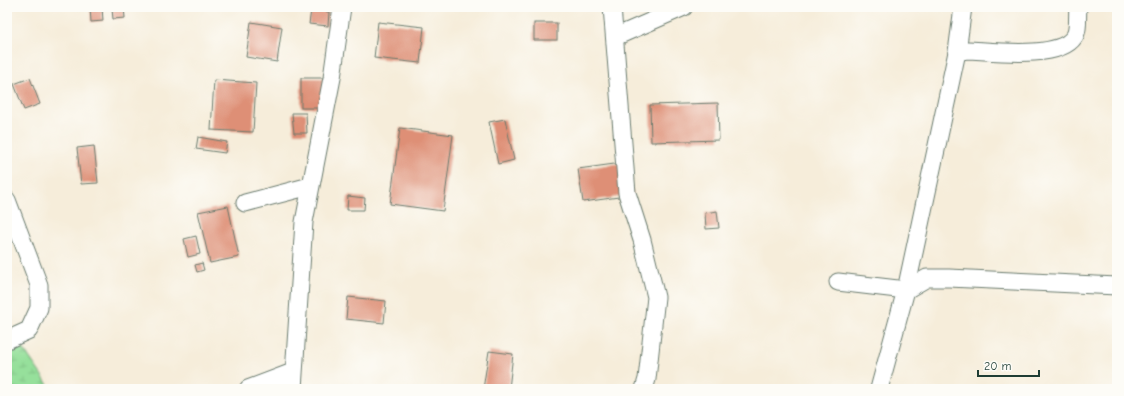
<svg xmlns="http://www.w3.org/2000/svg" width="1124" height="396" font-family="'Comic Neue',sans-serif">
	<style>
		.wetland { fill: url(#wetland-marsh); stroke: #5a8e68 }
		.building { fill: #de8f76 }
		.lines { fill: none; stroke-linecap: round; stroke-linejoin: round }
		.minor-casing { stroke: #6a7b6e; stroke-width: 19 }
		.minor { stroke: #fff; stroke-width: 17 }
	</style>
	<defs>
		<pattern id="wetland-marsh" width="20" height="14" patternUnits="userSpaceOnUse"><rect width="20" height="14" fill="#96e09b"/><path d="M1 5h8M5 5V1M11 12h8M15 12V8" fill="none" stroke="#81c186"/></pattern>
	</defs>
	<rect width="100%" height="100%" fill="#fdfcf7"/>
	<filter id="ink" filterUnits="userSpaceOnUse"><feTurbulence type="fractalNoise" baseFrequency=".025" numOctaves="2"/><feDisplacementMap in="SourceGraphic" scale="8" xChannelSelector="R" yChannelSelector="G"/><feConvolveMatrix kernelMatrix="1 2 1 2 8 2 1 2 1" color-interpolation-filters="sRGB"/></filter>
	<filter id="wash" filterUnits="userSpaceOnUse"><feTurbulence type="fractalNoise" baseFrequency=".012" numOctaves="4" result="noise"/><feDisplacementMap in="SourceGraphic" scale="16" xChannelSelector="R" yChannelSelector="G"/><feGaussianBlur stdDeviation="0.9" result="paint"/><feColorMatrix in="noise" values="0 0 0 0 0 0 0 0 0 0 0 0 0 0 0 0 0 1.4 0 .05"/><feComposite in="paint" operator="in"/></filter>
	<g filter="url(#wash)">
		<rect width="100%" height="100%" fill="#f6edda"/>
		<!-- wetland -->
		<path class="wetland" d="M 7,325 L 51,389 L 7,389 Z"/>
		<g id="blocks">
			<!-- building -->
			<g class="building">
				<path d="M 90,7 L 102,7 L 103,21 L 91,22 Z"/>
				<path d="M 124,8 L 125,18 L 113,19 L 112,9 Z"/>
				<path d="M 311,10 L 329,12 L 328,26 L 309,24 Z"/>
				<path d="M 251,22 L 282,27 L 277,62 L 246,57 Z"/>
				<path d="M 378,22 L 424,27 L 420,63 L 374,58 Z"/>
				<rect x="534" y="23" width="23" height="17"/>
				<path d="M 30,78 L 40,104 L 24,110 L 14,84 Z"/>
				<rect x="301" y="78" width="23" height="30"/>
				<path d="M 214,80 L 256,83 L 253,132 L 211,130 Z"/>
				<path d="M 718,103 L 719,140 L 651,142 L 650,105 Z"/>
				<path d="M 292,113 L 306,113 L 307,133 L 294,133 Z"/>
				<path d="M 505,119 L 514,160 L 498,164 L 489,122 Z"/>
				<path d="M 400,128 L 453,135 L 443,211 L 390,204 Z"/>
				<path d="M 198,137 L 227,142 L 225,153 L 196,149 Z"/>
				<path d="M 94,146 L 98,183 L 81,184 L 77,148 Z"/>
				<path d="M 629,162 L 633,195 L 583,202 L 578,169 Z"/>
				<path d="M 348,196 L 365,198 L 364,210 L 347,210 Z"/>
				<path d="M 228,206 L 239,257 L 210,263 L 198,212 Z"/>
				<path d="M 717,211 L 719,228 L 706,229 L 705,213 Z"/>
				<path d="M 196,236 L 200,254 L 188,257 L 184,239 Z"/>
				<path d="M 202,263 L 204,270 L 197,272 L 195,265 Z"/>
				<path d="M 348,297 L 386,301 L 384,323 L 346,319 Z"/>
				<path d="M 489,351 L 513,354 L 509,389 L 483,389 Z"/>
			</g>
		</g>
	</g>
	<g filter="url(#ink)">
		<use href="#blocks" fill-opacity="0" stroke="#6a7b6e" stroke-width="1"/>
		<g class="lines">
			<!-- minor casing -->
			<g class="minor-casing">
				<g id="minor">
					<path d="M 612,7 L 627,193 L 642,240 L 656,297 L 647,379 L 644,389"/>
					<path d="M 615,37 L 684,7"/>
					<path d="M 957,52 L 968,50 C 992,51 1059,60 1074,37 C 1079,31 1077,15 1078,7"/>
					<path d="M 7,200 L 39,285 L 39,308 L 29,330 L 7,340"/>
					<path d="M 245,203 L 310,186"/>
					<path d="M 838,282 L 906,290 L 927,278 L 949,278 L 1117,286"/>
					<path d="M 248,389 L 293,372"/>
					<path d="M 293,389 L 304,222 L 332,78 L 342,7"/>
					<path d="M 879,389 L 906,290 L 957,52 L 963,7"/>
				</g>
			</g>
			<!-- minor -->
			<use href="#minor" class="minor"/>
		</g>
	</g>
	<!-- margin -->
	<rect width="1124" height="396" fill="none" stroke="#fdfcf7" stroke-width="24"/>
	<!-- scale -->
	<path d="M978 370v6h61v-6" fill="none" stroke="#1f3d34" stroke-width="2"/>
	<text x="984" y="370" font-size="12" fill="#1f3d34" stroke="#fdfcf7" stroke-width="3" paint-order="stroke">20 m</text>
</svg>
